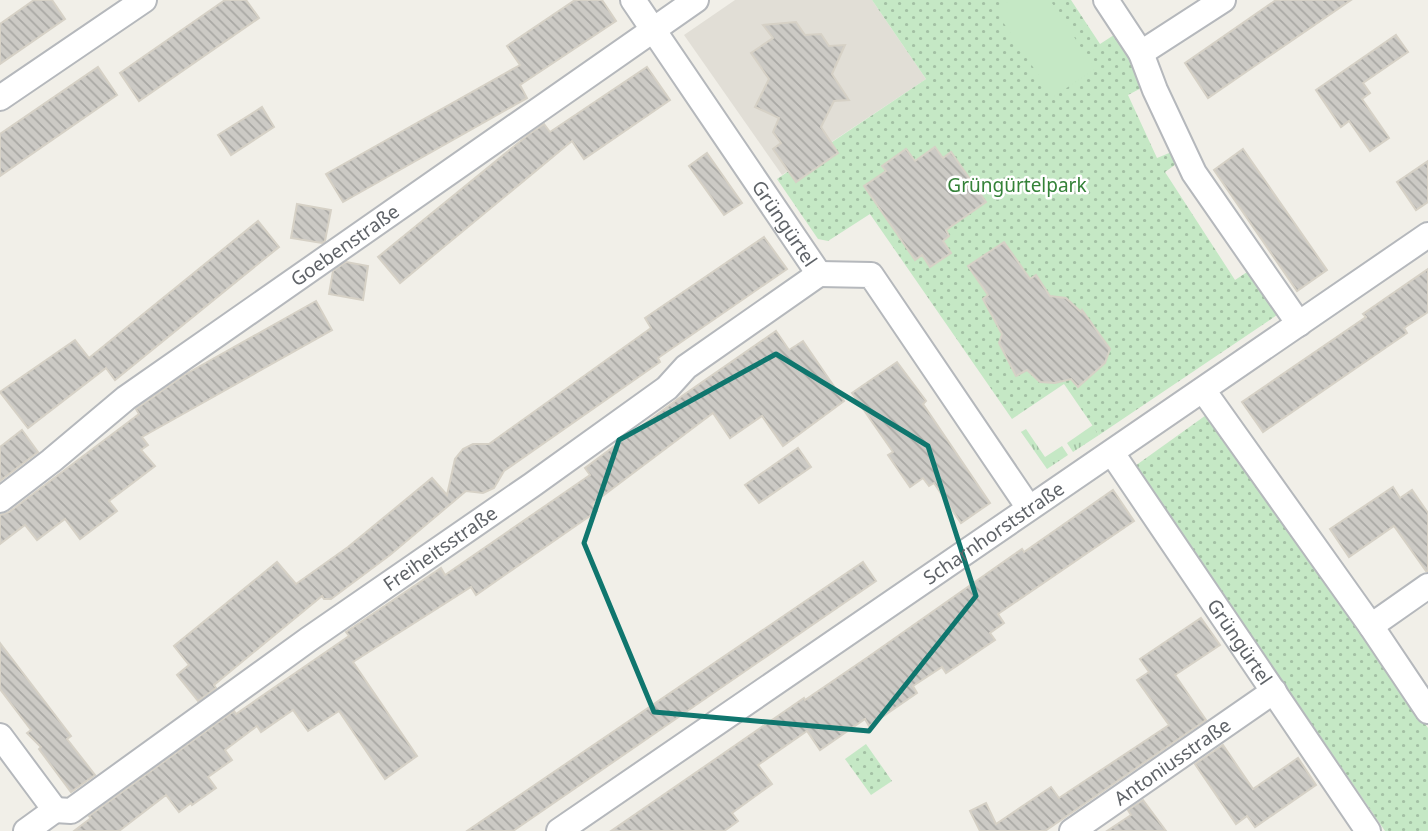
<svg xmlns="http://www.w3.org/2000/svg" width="1428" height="831" font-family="'Noto Sans',sans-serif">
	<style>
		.education { fill: #e1ded6 }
		.grass { fill: url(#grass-tufts) }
		.park { fill: url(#park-dots) }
		.pitch { fill: #c5e8c5 }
		.building { fill: url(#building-back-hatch); stroke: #d6d1c6; stroke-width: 2 }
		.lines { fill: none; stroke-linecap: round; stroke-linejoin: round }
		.street-casing { stroke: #b5b8bc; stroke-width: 28 }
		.street { stroke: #fff; stroke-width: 24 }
		.marked { fill: none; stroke: #0f766e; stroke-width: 5; stroke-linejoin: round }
		.labels { text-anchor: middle; stroke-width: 5; stroke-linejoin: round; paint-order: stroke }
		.park-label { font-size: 19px; fill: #348238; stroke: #fff }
		.street-label { font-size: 19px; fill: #5f6368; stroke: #fff }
	</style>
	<defs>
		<pattern id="grass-tufts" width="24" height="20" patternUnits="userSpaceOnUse" patternTransform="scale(1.75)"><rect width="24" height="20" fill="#c5e8c5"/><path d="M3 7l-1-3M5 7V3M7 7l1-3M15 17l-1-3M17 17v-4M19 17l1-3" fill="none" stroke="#a3c0a4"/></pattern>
		<pattern id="park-dots" width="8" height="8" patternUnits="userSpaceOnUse" patternTransform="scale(1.75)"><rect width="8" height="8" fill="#c5e8c5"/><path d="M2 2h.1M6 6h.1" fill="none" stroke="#a3c0a4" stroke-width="1.8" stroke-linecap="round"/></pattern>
		<pattern id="building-back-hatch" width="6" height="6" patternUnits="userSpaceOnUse" patternTransform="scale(1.75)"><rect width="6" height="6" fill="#cccac5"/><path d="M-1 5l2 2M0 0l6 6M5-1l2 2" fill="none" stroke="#a9a8a4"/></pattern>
	</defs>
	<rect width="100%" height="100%" fill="#f1efe8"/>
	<!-- education -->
	<path class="education" d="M 735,0 L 872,0 L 926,79 L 782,175 L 684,35 Z"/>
	<!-- grass -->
	<g class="grass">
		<path d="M 1093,425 L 1099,435 L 1073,452 L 1067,443 Z"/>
		<path d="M 1026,429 L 1045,457 L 1062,446 L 1068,455 L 1047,469 L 1021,432 Z"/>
	</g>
	<!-- park -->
	<g class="park">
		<path d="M 872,0 L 1071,0 L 1100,44 L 1117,33 L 1145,86 L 1128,95 L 1157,158 L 1174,151 L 1179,162 L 1165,172 L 1235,280 L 1250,270 L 1280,313 L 1099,435 L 1064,384 L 1012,419 L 870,214 L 828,241 L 818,239 L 777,179 L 926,79 Z"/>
		<path d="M 1209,413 L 1428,728 L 1428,831 L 1385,831 L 1135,466 Z"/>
		<path d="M 866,744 L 892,781 L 871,795 L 845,759 Z"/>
	</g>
	<!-- pitch -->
	<path class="pitch" d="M 1011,0 L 1050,0 L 1095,69 L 1053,97 L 995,10 Z"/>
	<!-- building -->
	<g class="building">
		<path d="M 34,0 L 52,0 L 65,19 L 0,64 L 0,24 Z"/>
		<path d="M 225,0 L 246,0 L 259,18 L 139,101 L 120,73 Z"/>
		<path d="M 575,0 L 602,0 L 616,21 L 520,85 L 527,98 L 343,202 L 326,174 L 520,65 L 507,46 Z"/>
		<path d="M 1276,0 L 1351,0 L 1208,98 L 1185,63 Z"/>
		<path d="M 796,22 L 805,35 L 821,34 L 829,46 L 845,45 L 832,74 L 849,100 L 834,101 L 821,127 L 838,153 L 796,182 L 773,149 L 781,143 L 773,132 L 779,118 L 755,107 L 769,79 L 751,53 L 773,38 L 763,25 Z"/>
		<path d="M 1396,35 L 1408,52 L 1363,83 L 1370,93 L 1362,99 L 1389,138 L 1370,151 L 1349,121 L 1341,127 L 1316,90 Z"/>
		<path d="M 98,67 L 117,95 L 0,176 L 0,134 Z"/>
		<path d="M 647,67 L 670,100 L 584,159 L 572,141 L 400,283 L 378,257 L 528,135 L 544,124 L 550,132 Z"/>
		<path d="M 262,107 L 274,127 L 231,155 L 218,135 Z"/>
		<path d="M 935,147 L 943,158 L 951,152 L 986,202 L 946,230 L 949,236 L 943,241 L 951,253 L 930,267 L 922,255 L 915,260 L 864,186 L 886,171 L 882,166 L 906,149 L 915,161 Z"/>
		<path d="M 1243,149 L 1327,270 L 1297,291 L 1214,170 Z"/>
		<path d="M 707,153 L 742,203 L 724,215 L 689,166 Z"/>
		<path d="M 1428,161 L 1428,202 L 1416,210 L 1397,182 Z"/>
		<path d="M 297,204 L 331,210 L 325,241 L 322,243 L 291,238 Z"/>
		<path d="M 258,221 L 279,247 L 115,380 L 106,368 L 28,428 L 0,392 L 75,340 L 89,358 Z"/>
		<path d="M 764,237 L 787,269 L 658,358 L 660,362 L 504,471 L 494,488 L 483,493 L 466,491 L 390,555 L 331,599 L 324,599 L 322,596 L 232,670 L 214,685 L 216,688 L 198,701 L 177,675 L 189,665 L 174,646 L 277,562 L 296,584 L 348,547 L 432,478 L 447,495 L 455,459 L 463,449 L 473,444 L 489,444 L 651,328 L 645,318 Z"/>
		<path d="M 1004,242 L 1030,279 L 1036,275 L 1050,296 L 1066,298 L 1081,312 L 1082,310 L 1110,349 L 1105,363 L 1078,387 L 1071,379 L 1055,383 L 1040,382 L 1027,370 L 1016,376 L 999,343 L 1002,334 L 983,299 L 988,295 L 968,266 Z"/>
		<path d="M 346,262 L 368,266 L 363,300 L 329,294 L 333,271 Z"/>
		<path d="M 1428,269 L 1428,312 L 1404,328 L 1407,333 L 1263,432 L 1242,402 L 1366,317 L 1363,314 Z"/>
		<path d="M 316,301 L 332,330 L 142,437 L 148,445 L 141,450 L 155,466 L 109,501 L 117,511 L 80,539 L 65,519 L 37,540 L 25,525 L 0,544 L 0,515 L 9,512 L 139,414 L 136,409 L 186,374 Z"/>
		<path d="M 776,331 L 789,350 L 803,341 L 844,401 L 783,446 L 762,416 L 730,438 L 713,413 L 592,504 L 597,511 L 476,595 L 471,587 L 353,662 L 417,756 L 385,779 L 339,711 L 308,731 L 293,710 L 261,732 L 257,726 L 225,750 L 232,760 L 208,777 L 216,788 L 192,805 L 191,803 L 179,812 L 166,795 L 119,831 L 74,831 L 91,818 L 89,816 L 234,711 L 236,714 L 349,636 L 346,632 L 441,568 L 445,575 L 590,475 L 585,468 L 682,396 Z"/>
		<path d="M 897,362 L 926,401 L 923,404 L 990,503 L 961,523 L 934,483 L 929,486 L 923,478 L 910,487 L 888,455 L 893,452 L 852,393 Z"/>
		<path d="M 22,430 L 38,452 L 0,481 L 0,447 Z"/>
		<path d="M 798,448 L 811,467 L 759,503 L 745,485 Z"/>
		<path d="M 1393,487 L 1400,498 L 1412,490 L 1428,513 L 1428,571 L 1426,571 L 1394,526 L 1349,557 L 1330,529 Z"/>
		<path d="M 1113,490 L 1134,521 L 998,614 L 1004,623 L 990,633 L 995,640 L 946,673 L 942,667 L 913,686 L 917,693 L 869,726 L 865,719 L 820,750 L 807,731 L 758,765 L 772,784 L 732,813 L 738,821 L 730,827 L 724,831 L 611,831 L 804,698 L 805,700 L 868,657 L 1022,549 L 1024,552 Z"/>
		<path d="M 863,562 L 876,581 L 513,831 L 467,831 Z"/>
		<path d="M 1201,618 L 1220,645 L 1175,675 L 1206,720 L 1045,831 L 980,831 L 970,811 L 986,803 L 996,824 L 1051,787 L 1059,798 L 1169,725 L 1137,680 L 1149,672 L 1140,659 Z"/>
		<path d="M 0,643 L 71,736 L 67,739 L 95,775 L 71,792 L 39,749 L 41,747 L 27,733 L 31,730 L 0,689 Z"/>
		<path d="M 1223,745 L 1253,789 L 1298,758 L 1316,785 L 1255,827 L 1247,816 L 1236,824 L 1195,764 Z"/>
		<path d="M 1143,800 L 1166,831 L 1107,831 L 1131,815 L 1128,810 Z"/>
	</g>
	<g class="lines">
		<!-- street casing -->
		<g class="street-casing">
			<g id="street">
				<path id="s1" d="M 633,0 L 819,274"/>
				<path d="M 1106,0 L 1141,53 L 1155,90 L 1194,173 L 1299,324"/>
				<path d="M 1141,53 L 1223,0"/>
				<path d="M 0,98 L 144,0"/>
				<path d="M 819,274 L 871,275 L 1029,508"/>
				<path d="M 1203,390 L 1371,626 L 1428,711"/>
				<path id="s2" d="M 1112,453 L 1368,831"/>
				<path id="s3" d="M 0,500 L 51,461 L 126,398 L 696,0"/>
				<path d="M 1371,626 L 1428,586"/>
				<path d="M 0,736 L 55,810"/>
				<path id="s4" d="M 55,810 L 71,811 L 309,639 L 532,485 L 667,388 L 686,367 L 819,274"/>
				<path d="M 26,831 L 55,810"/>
				<path id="s5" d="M 559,831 L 1428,235"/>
				<path id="s6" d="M 1072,831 L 1274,691"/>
			</g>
		</g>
		<!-- street -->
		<use href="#street" class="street"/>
	</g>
	<!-- marked area -->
	<path class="marked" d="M 776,354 L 928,446 L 976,596 L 869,731 L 654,712 L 584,543 L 619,440 Z"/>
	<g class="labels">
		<!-- park labels -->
		<g class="park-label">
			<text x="1017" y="192">Grüngürtelpark</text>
		</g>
		<!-- street labels -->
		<g class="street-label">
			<text dy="7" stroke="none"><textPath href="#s1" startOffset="270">Grüngürtel</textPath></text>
			<text dy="7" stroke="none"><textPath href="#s3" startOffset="429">Goebenstraße</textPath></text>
			<text dy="7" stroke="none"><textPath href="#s5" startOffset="527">Scharnhorststraße</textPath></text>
			<text dy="7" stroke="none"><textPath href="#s4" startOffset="469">Freiheitsstraße</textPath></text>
			<text dy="7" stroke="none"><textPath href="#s2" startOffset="228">Grüngürtel</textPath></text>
			<text dy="7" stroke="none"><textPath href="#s6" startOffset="122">Antoniusstraße</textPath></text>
		</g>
	</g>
</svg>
